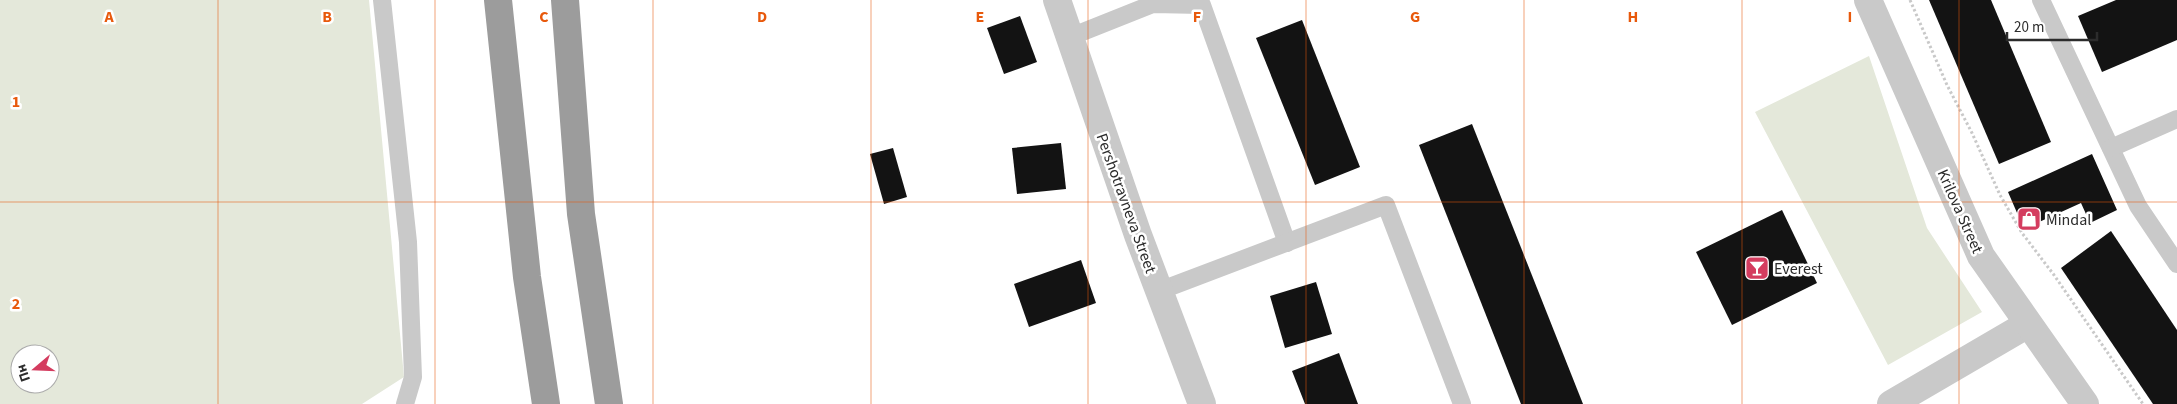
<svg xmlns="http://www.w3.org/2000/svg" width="2177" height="404" font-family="'Source Sans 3',sans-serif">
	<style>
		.green { fill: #e4e8da; fill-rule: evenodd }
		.building { fill: #131313 }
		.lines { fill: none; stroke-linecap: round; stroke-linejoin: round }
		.path { stroke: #c9c9c9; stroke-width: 3; stroke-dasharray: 2.5 2.5; stroke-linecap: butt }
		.service { stroke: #c9c9c9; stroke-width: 18 }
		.minor { stroke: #c9c9c9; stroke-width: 28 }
		.tertiary { stroke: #c9c9c9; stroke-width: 28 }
		.trunk { stroke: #9c9c9c; stroke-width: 28 }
		.grid { fill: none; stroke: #e8590c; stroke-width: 1; stroke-opacity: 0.55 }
		.labels { text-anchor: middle; stroke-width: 5; stroke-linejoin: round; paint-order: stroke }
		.street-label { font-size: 16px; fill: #2c2c2c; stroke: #fff }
		.poi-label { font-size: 16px; fill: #2c2c2c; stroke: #fff; text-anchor: start }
		.grid-label { font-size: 16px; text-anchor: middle; font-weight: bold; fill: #e8590c; stroke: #fff; stroke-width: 5; stroke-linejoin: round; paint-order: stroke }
	</style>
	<rect width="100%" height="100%" fill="#fff"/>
	<!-- green -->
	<g class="green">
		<path d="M 0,0 L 369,0 L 404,377 L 362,404 L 0,404 ZM 20,354 L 50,354 L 50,384 L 20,384 Z"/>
		<path d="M 1869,56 L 1927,228 L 1982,312 L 1888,365 L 1755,112 Z"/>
	</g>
	<!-- building -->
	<g class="building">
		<path d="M 1929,0 L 1991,0 L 2051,142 L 1999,164 Z"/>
		<path d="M 2116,0 L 2177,0 L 2177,40 L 2102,72 L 2078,16 Z"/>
		<path d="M 1020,16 L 1037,62 L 1004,74 L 987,28 Z"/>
		<path d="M 1302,20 L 1360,167 L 1315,185 L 1256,38 Z"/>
		<path d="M 1472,124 L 1583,404 L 1521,404 L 1419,145 Z"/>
		<path d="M 1061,143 L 1066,189 L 1017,194 L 1012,148 Z"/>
		<path d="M 893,148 L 907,197 L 884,204 L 870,154 Z"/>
		<path d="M 2092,154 L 2117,210 L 2090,223 L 2081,203 L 2024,229 L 2008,192 Z"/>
		<path d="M 1782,210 L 1817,283 L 1732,325 L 1696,252 Z"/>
		<path d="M 2111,231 L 2177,330 L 2177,404 L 2153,404 L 2061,268 Z"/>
		<path d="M 1081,260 L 1096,303 L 1029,327 L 1014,284 Z"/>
		<path d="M 1316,282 L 1332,334 L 1285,348 L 1270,296 Z"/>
		<path d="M 1339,353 L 1358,404 L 1305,404 L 1292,371 Z"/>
	</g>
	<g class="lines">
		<!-- path -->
		<path class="path" d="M 1910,0 L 1947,85 L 1972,133 L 2000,195 L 2022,233 L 2054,275 L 2143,404"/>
		<!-- service -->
		<g class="service">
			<path d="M 382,0 L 408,242 L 413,377 L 405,404"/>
			<path d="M 2041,0 L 2138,206 L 2177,264"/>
			<path d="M 1070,37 L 1153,4 L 1202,5 L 1287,243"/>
			<path d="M 2111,148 L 2177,119"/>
			<path d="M 1159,291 L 1386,205 L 1462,404"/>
		</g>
		<!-- minor -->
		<path class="minor" d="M 1891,404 L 2028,324"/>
		<!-- tertiary -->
		<g class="tertiary">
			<path d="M 1057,0 L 1138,235 L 1202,404"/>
			<path d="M 1868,0 L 1981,256 L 2085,404"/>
		</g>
		<!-- trunk -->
		<g class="trunk">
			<path d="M 498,0 L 527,277 L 546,404"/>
			<path d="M 565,0 L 581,214 L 609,404"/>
		</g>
	</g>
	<!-- grid -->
	<path class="grid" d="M 218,0 L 218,404M 435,0 L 435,404M 653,0 L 653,404M 871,0 L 871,404M 1088,0 L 1088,404M 1306,0 L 1306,404M 1524,0 L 1524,404M 1742,0 L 1742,404M 1959,0 L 1959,404M 0,202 L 2177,202"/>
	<!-- icons -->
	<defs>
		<g id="shop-square" transform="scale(1.25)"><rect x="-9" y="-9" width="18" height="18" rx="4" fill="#d43c5f" stroke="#fff"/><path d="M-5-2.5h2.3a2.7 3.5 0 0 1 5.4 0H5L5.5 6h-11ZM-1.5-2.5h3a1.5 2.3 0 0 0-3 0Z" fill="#fff"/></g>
		<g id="bar-square" transform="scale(1.25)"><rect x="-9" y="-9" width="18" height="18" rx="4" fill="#d43c5f" stroke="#fff"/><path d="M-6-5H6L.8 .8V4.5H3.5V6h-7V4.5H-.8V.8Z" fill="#fff"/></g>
	</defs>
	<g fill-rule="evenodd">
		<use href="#shop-square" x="2029" y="219"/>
		<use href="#bar-square" x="1757" y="268"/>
	</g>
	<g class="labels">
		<!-- street labels -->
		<g class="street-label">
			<text transform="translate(1127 203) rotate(70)" y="6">Pershotravneva Street</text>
			<text transform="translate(1961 211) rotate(66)" y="6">Krilova Street</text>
		</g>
		<!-- poi labels -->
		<g class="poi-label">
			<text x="2046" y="225">Mindal</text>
			<text x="1774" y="274">Everest</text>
		</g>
	</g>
	<g class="grid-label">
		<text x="109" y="22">A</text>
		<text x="327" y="22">B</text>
		<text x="544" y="22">C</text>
		<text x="762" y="22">D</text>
		<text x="980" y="22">E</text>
		<text x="1197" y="22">F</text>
		<text x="1415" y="22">G</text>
		<text x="1633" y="22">H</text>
		<text x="1850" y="22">I</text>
		<text x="16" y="107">1</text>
		<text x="16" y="309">2</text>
	</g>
	<!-- north arrow -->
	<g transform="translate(35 369) rotate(251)"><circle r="24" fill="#ffffff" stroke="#ababab"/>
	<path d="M0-4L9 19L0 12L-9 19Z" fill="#d43c5f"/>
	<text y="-8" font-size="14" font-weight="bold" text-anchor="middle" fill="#2c2c2c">Пн</text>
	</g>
	<!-- scale -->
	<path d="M2007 32v8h90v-8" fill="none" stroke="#2c2c2c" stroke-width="2.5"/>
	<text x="2014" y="32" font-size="15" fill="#2c2c2c" stroke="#ffffff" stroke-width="4" paint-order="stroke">20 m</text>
</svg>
